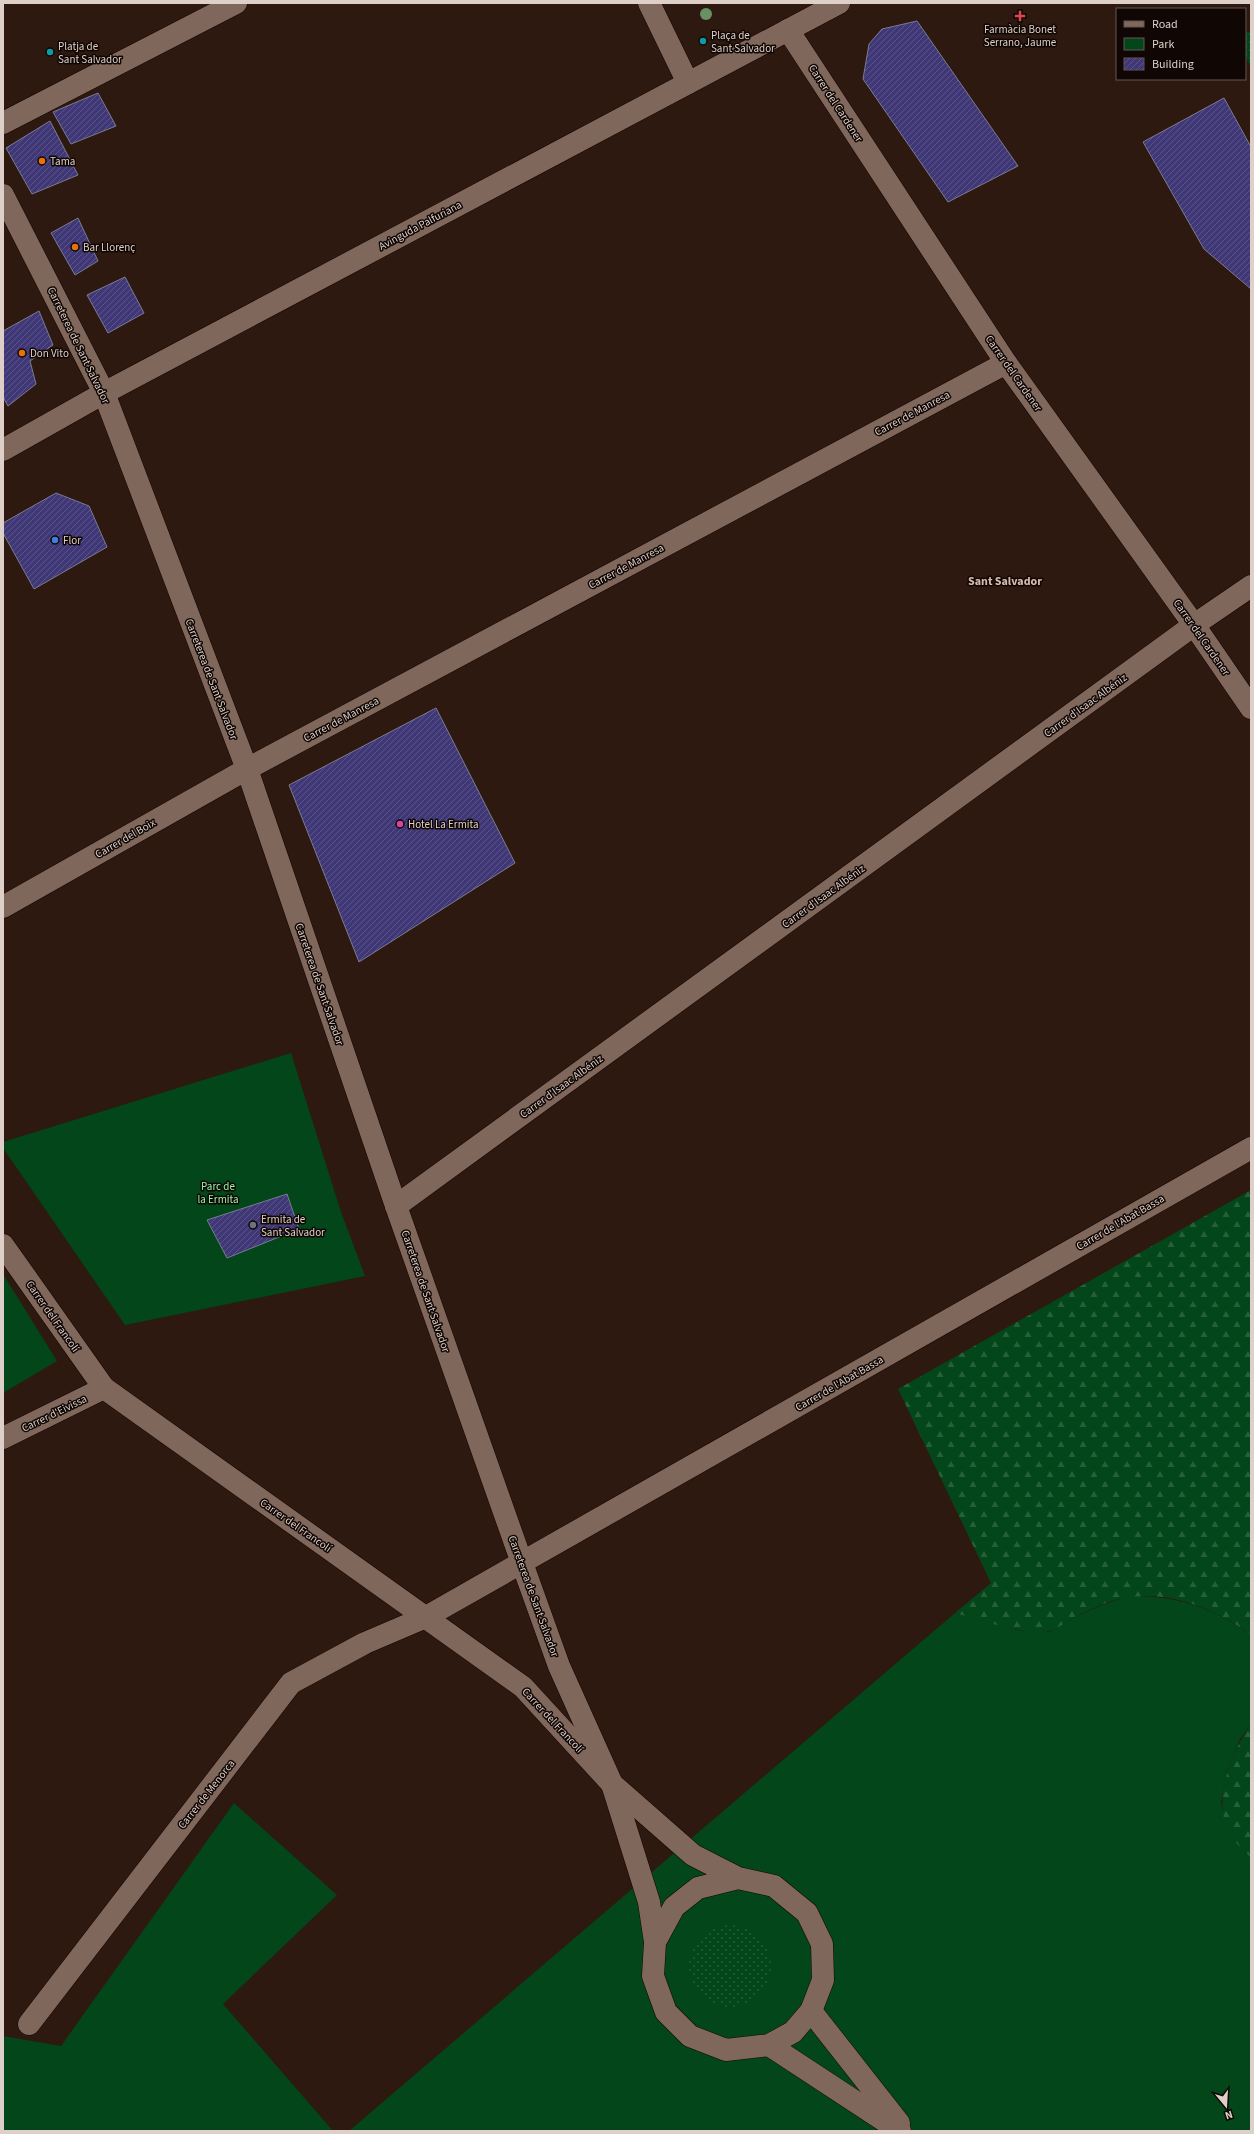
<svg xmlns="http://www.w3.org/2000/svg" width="1254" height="2134" font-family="'Source Sans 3',sans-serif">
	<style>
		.green { fill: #024619 }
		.forest { fill: url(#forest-firs) }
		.garden { fill: url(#garden-dots) }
		.building { fill: url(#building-hatch); stroke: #7b7b93 }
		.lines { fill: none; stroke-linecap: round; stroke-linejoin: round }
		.minor-casing { stroke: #150400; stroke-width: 23 }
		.minor { stroke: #80675b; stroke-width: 22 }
		.tree { fill: #699063 }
		.health-dot { fill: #e0444e; stroke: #100704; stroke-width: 1.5 }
		.culture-dot { fill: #0f9aa8; stroke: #100704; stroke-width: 1.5 }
		.food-dot { fill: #e8710a; stroke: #100704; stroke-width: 1.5 }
		.shop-dot { fill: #3f7fe0; stroke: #100704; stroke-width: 1.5 }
		.hotel-dot { fill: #d1479c; stroke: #100704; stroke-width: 1.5 }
		.worship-dot { fill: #6b7280; stroke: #100704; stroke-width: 1.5 }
		.labels { text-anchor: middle; stroke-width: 3; stroke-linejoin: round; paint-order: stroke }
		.poi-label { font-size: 11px; fill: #ded0c9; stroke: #100704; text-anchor: start }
		.street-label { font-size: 11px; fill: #ded0c9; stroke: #100704 }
		.park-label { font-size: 11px; fill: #99f2a7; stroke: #100704 }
		.neighbourhood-label { font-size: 12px; font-weight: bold; fill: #d6baad; stroke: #100704 }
	</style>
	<defs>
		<pattern id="forest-firs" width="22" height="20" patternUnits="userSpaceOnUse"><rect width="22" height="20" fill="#024619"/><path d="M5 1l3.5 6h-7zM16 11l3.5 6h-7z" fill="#266039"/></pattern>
		<pattern id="garden-dots" width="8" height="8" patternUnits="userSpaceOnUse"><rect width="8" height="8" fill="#024619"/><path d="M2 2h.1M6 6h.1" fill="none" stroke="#266039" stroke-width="1.8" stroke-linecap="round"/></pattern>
		<pattern id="building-hatch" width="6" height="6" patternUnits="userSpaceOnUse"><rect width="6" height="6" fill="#3f3776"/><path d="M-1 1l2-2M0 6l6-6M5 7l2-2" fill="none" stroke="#5a5388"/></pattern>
	</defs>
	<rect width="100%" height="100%" fill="#2e1910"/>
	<!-- green -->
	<g class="green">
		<path d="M 291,1053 L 341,1212 L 365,1276 L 125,1325 L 3,1148 L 3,1142 Z"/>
		<path d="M 3,1274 L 57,1361 L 3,1393 Z"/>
		<path d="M 1129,1596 C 1178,1596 1208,1606 1249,1633 L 1251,1637 L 1251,1724 L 1240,1739 L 1227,1772 L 1221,1803 L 1230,1834 L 1251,1858 L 1251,2131 L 349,2131 L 955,1613 L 1021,1631 L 1049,1632 L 1075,1617 L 1102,1605 Z"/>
		<path d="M 234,1803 L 337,1895 L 223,2004 L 333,2131 L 3,2131 L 3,2036 L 61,2046 Z"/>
	</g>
	<!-- forest -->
	<g class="forest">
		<path d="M 1251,1190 L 1251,1637 L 1249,1633 C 1204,1603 1153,1584 1101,1605 C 1092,1609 1082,1613 1073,1618 C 1066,1622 1057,1629 1050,1631 C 1028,1637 978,1619 955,1613 L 991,1583 L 898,1389 Z"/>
		<path d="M 1251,1724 L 1251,1858 C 1244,1850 1235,1843 1230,1834 C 1211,1802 1231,1752 1251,1724 Z"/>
	</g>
	<!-- garden -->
	<g class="garden">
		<path d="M 1245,31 L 1251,33 L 1251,68 L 1245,55 Z"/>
		<circle cx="730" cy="1966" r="41"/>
	</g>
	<!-- building -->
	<g class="building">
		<path d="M 917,21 L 1018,166 L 948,202 L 863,79 L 869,44 L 882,29 Z"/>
		<path d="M 98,93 L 116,126 L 71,144 L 53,112 Z"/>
		<path d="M 1224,98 L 1251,147 L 1251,289 L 1204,249 L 1143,142 Z"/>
		<path d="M 50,121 L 78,175 L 32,194 L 6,148 Z"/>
		<path d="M 78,218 L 98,261 L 75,275 L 51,233 Z"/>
		<path d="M 125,277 L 144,313 L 108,333 L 87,295 Z"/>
		<path d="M 39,311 L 53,345 L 30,361 L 36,384 L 8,406 L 3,397 L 3,331 Z"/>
		<path d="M 56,493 L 89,506 L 107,547 L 34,589 L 3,533 L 3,523 Z"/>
		<path d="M 436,708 L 515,863 L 359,962 L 289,785 Z"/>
		<path d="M 287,1194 L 299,1229 L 227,1258 L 207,1220 Z"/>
	</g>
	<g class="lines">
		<!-- minor casing -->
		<g class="minor-casing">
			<g id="minor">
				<path d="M 649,3 L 688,83"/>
				<path d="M 788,30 L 1006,363 L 1194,625 L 1251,708"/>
				<path d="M 3,123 L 236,3"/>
				<path d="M 3,195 L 104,393 L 247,769 L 396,1206 L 522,1563 L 559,1666 L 612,1784 L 649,1902 L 655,1942"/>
				<path d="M 3,450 L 104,393 L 839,3"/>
				<path d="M 3,907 L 247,769 L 1006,363"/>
				<path d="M 396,1206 L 1194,625 L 1251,586"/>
				<path d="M 3,1245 L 104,1388 L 523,1687 L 612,1784 L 693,1855 L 738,1878 L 774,1886 L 807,1913 L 822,1944 L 823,1980 L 811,2011 L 793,2032 L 769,2045 L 726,2050 L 690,2036 L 666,2012 L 653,1976 L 655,1942 L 674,1907 L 698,1888 L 738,1878"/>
				<path d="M 3,1438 L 104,1388"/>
				<path d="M 811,2011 L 899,2123"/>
				<path d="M 29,2024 L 291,1683 L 365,1643 L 426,1617 L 1251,1148"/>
				<path d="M 769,2045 L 900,2131"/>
			</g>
		</g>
		<!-- minor -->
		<use href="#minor" class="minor"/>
	</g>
	<!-- trees -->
	<circle class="tree" cx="706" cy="14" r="6"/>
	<!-- markers -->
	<path class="health-dot" d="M1018 10h4v4h4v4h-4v4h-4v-4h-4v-4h4z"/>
	<g class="culture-dot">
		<circle cx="703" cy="41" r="4"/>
		<circle cx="50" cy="52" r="4"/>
	</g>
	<g class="food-dot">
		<circle cx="42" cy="161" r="4"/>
		<circle cx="75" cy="247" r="4"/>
		<circle cx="22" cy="353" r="4"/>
	</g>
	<circle class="shop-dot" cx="55" cy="540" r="4"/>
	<circle class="hotel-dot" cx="400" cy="824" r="4"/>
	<circle class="worship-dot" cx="253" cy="1225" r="4"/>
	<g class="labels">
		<!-- poi labels -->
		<g class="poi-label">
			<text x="1020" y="33" text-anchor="middle">Farmàcia Bonet<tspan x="1020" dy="13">Serrano, Jaume</tspan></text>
			<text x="711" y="39">Plaça de<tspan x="711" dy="13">Sant Salvador</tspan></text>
			<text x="58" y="50">Platja de<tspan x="58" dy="13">Sant Salvador</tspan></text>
			<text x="50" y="165">Tama</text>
			<text x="83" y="251">Bar Llorenç</text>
			<text x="30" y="357">Don Vito</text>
			<text x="63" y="544">Flor</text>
			<text x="408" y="828">Hotel La Ermita</text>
			<text x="261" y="1223">Ermita de<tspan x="261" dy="13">Sant Salvador</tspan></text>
		</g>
		<!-- street labels -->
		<g class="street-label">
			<text transform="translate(836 103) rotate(57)" y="4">Carrer del Cardener</text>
			<text transform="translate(420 225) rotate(-28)" y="4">Avinguda Palfuriana</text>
			<text transform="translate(79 345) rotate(64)" y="4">Carreterea de Sant Salvador</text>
			<text transform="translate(1014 373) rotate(55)" y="4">Carrer del Cardener</text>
			<text transform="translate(912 413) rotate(-28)" y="4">Carrer de Manresa</text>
			<text transform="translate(626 566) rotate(-28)" y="4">Carrer de Manresa</text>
			<text transform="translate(1202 637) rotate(55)" y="4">Carrer del Cardener</text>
			<text transform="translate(212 679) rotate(69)" y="4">Carreterea de Sant Salvador</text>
			<text transform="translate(1085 705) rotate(-36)" y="4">Carrer d'Isaac Albéniz</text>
			<text transform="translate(341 719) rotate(-28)" y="4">Carrer de Manresa</text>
			<text transform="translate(125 838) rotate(-30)" y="4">Carrer del Boix</text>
			<text transform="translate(823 896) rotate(-36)" y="4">Carrer d'Isaac Albéniz</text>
			<text transform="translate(320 984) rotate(71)" y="4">Carreterea de Sant Salvador</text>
			<text transform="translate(561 1086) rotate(-36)" y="4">Carrer d'Isaac Albéniz</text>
			<text transform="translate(1120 1222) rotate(-30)" y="4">Carrer de l'Abat Bassa</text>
			<text transform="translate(426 1291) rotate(71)" y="4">Carreterea de Sant Salvador</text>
			<text transform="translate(53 1316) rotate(55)" y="4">Carrer del Francolí</text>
			<text transform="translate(839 1383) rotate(-30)" y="4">Carrer de l'Abat Bassa</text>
			<text transform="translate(54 1413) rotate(-26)" y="4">Carrer d'Eivissa</text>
			<text transform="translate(296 1525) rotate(35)" y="4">Carrer del Francolí</text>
			<text transform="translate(534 1596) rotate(70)" y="4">Carreterea de Sant Salvador</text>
			<text transform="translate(553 1720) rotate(47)" y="4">Carrer del Francolí</text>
			<text transform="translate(206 1794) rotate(-52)" y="4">Carrer de Menorca</text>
		</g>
		<!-- park labels -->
		<g class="park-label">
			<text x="218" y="1190">Parc de<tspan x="218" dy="13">la Ermita</tspan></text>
		</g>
		<!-- neighbourhood labels -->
		<g class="neighbourhood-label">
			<text x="1005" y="585">Sant Salvador</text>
		</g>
	</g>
	<!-- border -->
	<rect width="1254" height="2134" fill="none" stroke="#ded0c9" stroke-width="8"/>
	<!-- legend -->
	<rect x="1116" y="8" width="130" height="72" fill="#100704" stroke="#625753"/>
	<rect x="1124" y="21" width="20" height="6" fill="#80675b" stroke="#625753"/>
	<text x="1152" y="28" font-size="12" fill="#ded0c9">Road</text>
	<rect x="1124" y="38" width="20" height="12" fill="#024619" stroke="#625753"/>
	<text x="1152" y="48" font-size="12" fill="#ded0c9">Park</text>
	<rect x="1124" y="58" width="20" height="12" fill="url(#building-hatch)" stroke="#625753"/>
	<text x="1152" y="68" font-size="12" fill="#ded0c9">Building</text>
	<!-- north arrow -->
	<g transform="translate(1226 2106) rotate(162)" stroke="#100704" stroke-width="3" paint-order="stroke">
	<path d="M0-3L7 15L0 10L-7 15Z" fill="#ded0c9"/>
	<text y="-6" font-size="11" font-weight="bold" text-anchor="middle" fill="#ded0c9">N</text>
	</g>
</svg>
